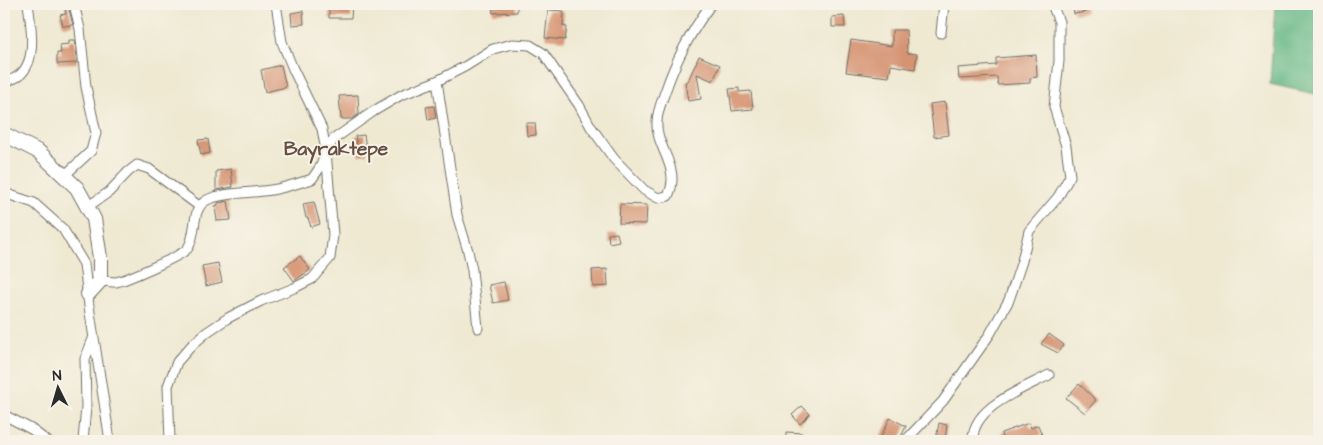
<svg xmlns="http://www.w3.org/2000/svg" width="1323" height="445" font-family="'Architects Daughter',sans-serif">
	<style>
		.forest { fill: #64b684; stroke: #487058 }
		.building { fill: #d69371 }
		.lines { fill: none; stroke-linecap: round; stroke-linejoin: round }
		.street-casing { stroke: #706e65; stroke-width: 11 }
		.secondary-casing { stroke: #706e65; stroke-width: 16 }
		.street { stroke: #fff; stroke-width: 9 }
		.secondary { stroke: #fff; stroke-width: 14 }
		.labels { text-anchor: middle; stroke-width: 4; stroke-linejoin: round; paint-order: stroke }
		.quarter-label { font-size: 19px; font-weight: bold; fill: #674f44; stroke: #f7f3e8 }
	</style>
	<rect width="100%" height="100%" fill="#f7f3e8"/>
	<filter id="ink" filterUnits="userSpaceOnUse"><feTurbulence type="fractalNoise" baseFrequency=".02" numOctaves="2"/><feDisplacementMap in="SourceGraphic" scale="10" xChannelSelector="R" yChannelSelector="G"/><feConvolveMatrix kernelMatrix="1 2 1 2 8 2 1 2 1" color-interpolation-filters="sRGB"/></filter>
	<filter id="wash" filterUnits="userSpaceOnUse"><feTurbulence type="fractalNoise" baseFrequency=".0096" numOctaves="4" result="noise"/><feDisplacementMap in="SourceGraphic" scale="20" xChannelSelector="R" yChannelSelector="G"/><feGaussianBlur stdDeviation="1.12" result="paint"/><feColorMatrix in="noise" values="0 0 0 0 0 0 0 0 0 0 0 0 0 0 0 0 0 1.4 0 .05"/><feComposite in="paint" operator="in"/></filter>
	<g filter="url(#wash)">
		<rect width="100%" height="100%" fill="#efe9d2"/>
		<!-- forest -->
		<path class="forest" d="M 1275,4 L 1319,4 L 1319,95 L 1270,84 Z"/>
		<g id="blocks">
			<!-- building -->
			<g class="building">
				<path d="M 329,4 L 352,4 L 351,18 L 329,18 Z"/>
				<path d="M 492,4 L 517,4 L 517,12 L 493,13 Z"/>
				<path d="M 1072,4 L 1084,4 L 1086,12 L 1074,14 Z"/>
				<path d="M 68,6 L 73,25 L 63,26 L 60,15 L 66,14 L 65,7 Z"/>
				<path d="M 548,10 L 564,11 L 563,26 L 567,27 L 565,40 L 545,38 Z"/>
				<path d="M 303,11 L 304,24 L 292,25 L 291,13 Z"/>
				<path d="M 844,16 L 845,27 L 832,27 L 832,17 Z"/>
				<path d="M 892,30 L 906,30 L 907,53 L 917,54 L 915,69 L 891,65 L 889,77 L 846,72 L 851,40 L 892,46 Z"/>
				<path d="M 69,40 L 75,40 L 77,63 L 57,64 L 57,53 L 61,53 L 60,45 L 69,44 Z"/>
				<path d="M 1036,55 L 1037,77 L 1030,78 L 1030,83 L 998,85 L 997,77 L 959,79 L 958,68 L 996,65 L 996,58 Z"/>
				<path d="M 699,56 L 720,65 L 713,81 L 697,74 L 701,99 L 688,101 L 685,82 L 688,81 Z"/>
				<path d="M 281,65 L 286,87 L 265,92 L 261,70 Z"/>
				<path d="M 739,88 L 739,92 L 751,91 L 753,109 L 732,111 L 729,89 Z"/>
				<path d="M 358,95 L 359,114 L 352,119 L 341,119 L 339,96 Z"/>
				<path d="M 945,102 L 949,135 L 934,137 L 930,104 Z"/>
				<path d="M 434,106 L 436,118 L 428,120 L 426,107 Z"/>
				<path d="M 526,123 L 535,123 L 536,135 L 527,136 Z"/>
				<path d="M 364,135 L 367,154 L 359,155 L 355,136 Z"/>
				<path d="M 208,139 L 210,153 L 201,155 L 198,140 Z"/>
				<path d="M 231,169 L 233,187 L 216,190 L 216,171 Z"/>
				<path d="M 228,201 L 231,220 L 217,221 L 215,206 L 218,205 L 218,203 Z"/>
				<path d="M 314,202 L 320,224 L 311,227 L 308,218 L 306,218 L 303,204 Z"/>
				<path d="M 620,204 L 647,205 L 646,224 L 619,223 Z"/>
				<path d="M 617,233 L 619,241 L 609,243 L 608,234 Z"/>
				<path d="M 300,256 L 310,270 L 294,281 L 284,267 Z"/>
				<path d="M 218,263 L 222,282 L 206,286 L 202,266 Z"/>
				<path d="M 607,269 L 608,286 L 593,287 L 592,270 Z"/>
				<path d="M 504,282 L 508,300 L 493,303 L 489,285 Z"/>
				<path d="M 1049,334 L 1064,345 L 1058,353 L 1041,344 Z"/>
				<path d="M 1079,384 L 1096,400 L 1085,413 L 1066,398 Z"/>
				<path d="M 802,406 L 810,414 L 800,424 L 792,415 Z"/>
				<path d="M 890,418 L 906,426 L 899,441 L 879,441 Z"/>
				<path d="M 939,423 L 947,425 L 945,440 L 936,439 Z"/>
				<path d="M 1029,423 L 1031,428 L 1038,425 L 1042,435 L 1026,441 L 1003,441 L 1001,433 Z"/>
				<path d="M 786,432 L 802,433 L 802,441 L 786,441 Z"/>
			</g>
		</g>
	</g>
	<g filter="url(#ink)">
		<use href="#blocks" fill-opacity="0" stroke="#706e65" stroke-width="1"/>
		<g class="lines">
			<!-- street casing -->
			<g class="street-casing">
				<g id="street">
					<path d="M 941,33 L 944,4"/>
					<path d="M 4,81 C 7,80 12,80 15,78 C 39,66 31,25 28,4"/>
					<path d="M 437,81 L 457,215 L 468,251 L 472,270 L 478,328"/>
					<path d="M 64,176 L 91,151 L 96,133 L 86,87 L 80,29 L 74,4"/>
					<path d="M 4,193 L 34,203 L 63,229 L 84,264 L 89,306 L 110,441"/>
					<path d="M 87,207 L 109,192 L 128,172 L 137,165 L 149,169 L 199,206"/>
					<path d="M 100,281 C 105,281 111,282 116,282 C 126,280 184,255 188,248 C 198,232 190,209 207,200 C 222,192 254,193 271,190 C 285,188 299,183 312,179 L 321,166 L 326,151 L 334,139 L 374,111 L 401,95 L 437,81 L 466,66 L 493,49 L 512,44 L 530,45 L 543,53 L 579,105 L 591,127 L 614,159 L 644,190 L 658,198 L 668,196 C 682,168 655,147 657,122 C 657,112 662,101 665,92 C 677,57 690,34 711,4"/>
					<path d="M 4,415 L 31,429 L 47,441"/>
					<path d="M 83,441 L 86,407 L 85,359 L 93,339"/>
					<path d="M 170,441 L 168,386 L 177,362 L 192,345 L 207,332 L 228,318 L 261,301 L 294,288 L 312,279 L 330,258 L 333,235 L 326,151 L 322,129 L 293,69 L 282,42 L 276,4"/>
					<path d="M 905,441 L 943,401 L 990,334 L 1009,300 L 1022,261 L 1029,231 L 1058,197 L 1070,176 L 1066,146 L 1054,107 L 1059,61 L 1059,22 L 1052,4"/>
					<path d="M 973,441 C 971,407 1023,389 1049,375"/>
				</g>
			</g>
			<!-- secondary casing -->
			<g class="secondary-casing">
				<path id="secondary" d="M 4,134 L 39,152 L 77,188 L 94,219 L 100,258 L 100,281 L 88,294"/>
			</g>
			<!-- street -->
			<use href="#street" class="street"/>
			<!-- secondary -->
			<use href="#secondary" class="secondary"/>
		</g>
	</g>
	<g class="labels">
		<!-- quarter labels -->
		<g class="quarter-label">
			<text x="336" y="155">Bayraktepe</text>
		</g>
	</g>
	<!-- margin -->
	<rect width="1323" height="445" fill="none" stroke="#f7f3e8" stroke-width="20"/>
	<!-- north arrow -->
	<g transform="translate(58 388) rotate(355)" stroke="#f7f3e8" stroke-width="4" paint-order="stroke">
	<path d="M0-4L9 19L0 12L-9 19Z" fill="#2b2b2b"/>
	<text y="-8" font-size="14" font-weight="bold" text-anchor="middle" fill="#2b2b2b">N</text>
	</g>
</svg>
